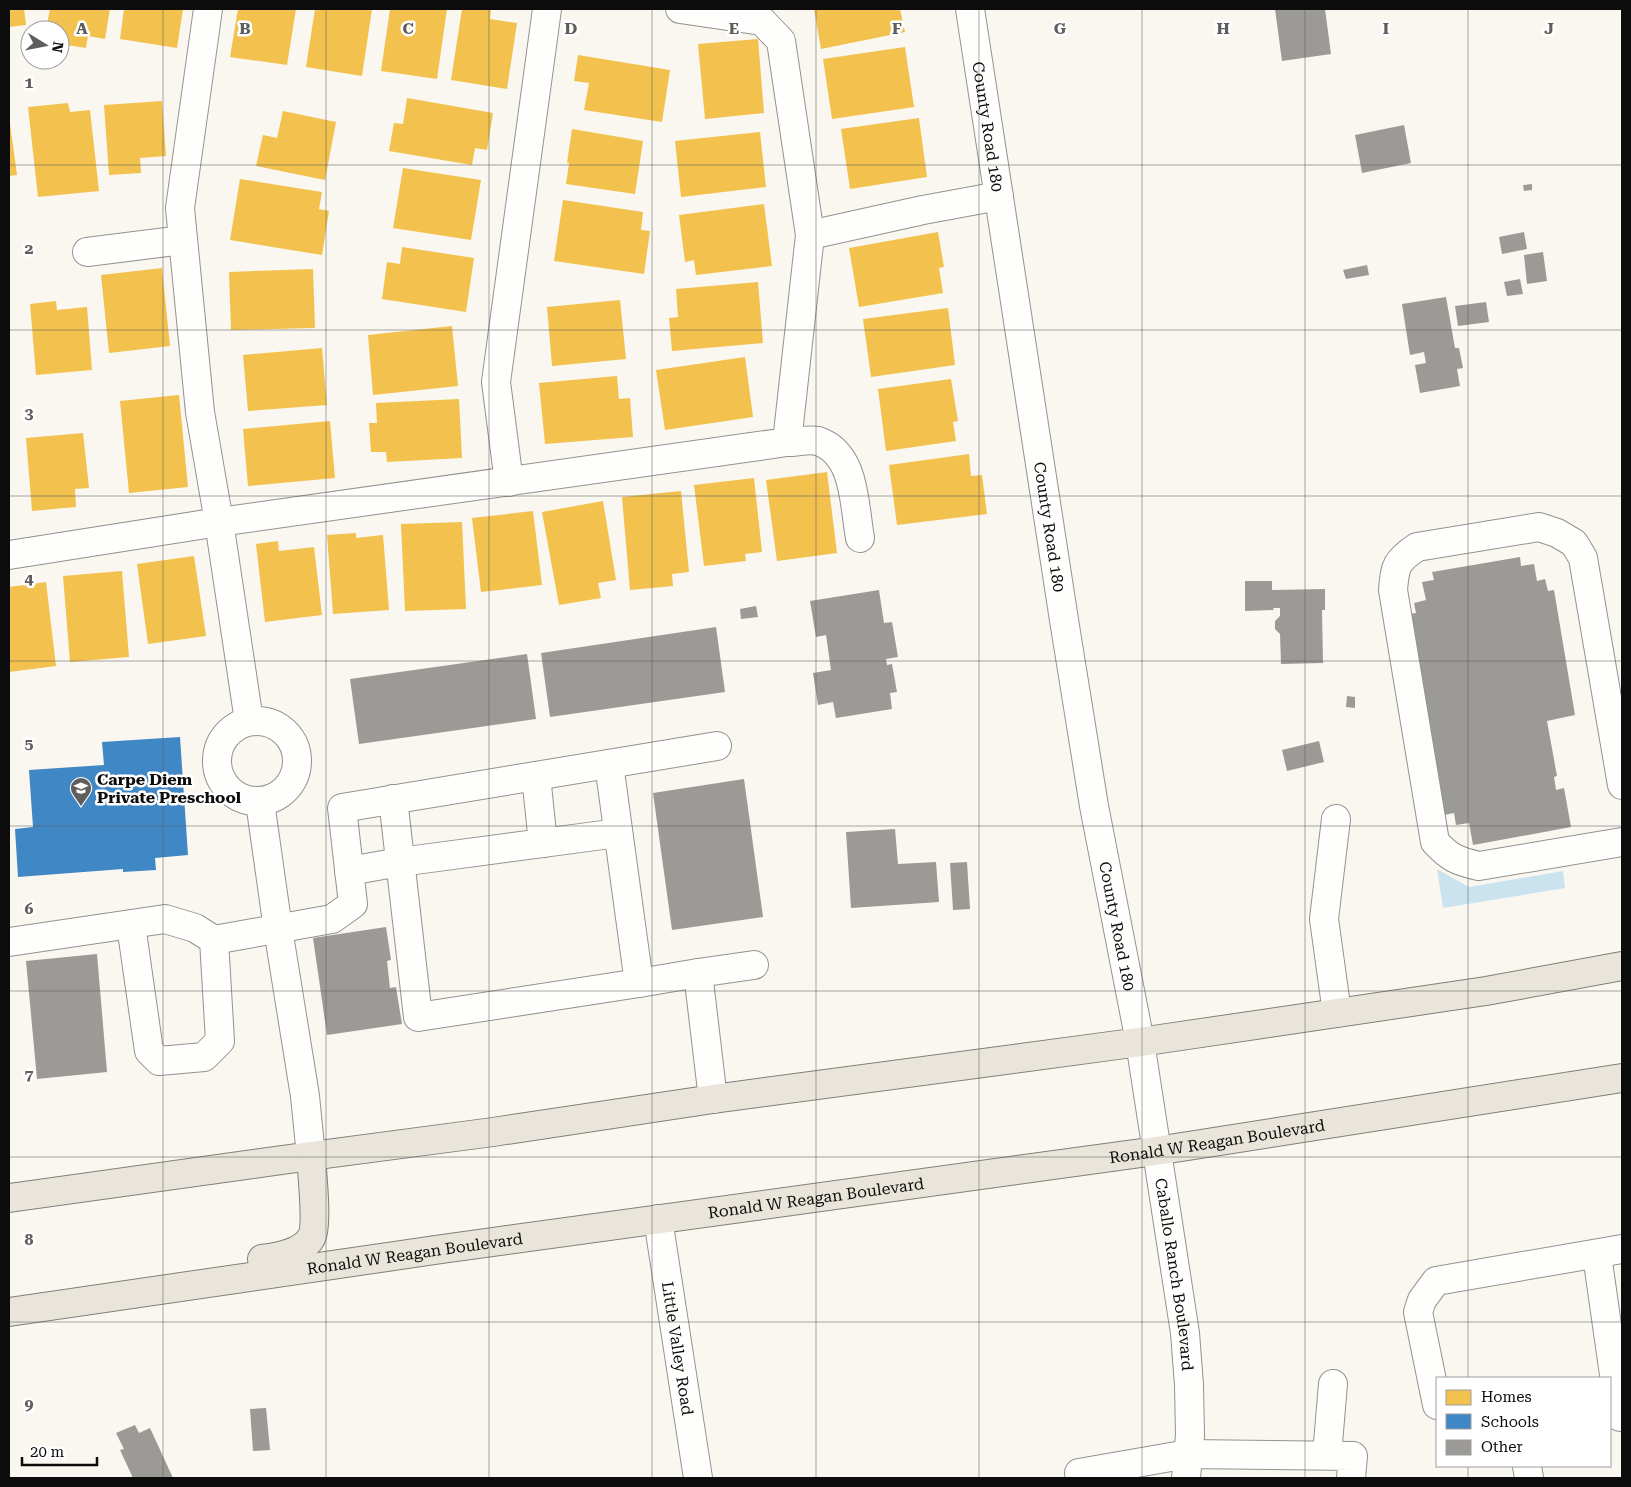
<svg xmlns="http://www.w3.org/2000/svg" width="1631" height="1487" font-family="'Roboto Serif',serif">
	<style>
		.water { fill: #cbe3ef }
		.homes { fill: #f2c14e }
		.schools { fill: #3f88c5 }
		.building { fill: #9c9a96 }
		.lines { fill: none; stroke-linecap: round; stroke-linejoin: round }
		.minor-casing { stroke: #93928f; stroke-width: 30 }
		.major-casing { stroke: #807f7c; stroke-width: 30 }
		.minor { stroke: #fefefd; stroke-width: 28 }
		.major { stroke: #e9e5da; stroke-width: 28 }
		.grid { fill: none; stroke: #5f5e5c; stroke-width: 1; stroke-opacity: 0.55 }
		.labels { text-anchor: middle; stroke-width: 5; stroke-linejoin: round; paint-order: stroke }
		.street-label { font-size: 16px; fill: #0c0c0c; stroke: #fff }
		.poi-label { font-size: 16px; font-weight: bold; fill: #0c0c0c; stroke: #fff; text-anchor: start }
		.grid-label { font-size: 16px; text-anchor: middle; font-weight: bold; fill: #5f5e5c; stroke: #fff; stroke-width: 5; stroke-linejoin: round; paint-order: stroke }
	</style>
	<rect width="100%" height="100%" fill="#faf7f0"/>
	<!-- water -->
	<path class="water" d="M 1437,869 L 1469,887 L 1563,871 L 1565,888 L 1443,908 Z"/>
	<!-- homes -->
	<g class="homes">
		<path d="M 9,9 L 24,9 L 26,25 L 9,27 Z"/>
		<path d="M 50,9 L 110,9 L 105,39 L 88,36 L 86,48 L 60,44 L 60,30 L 46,30 Z"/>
		<path d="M 124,9 L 183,9 L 177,48 L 120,39 Z"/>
		<path d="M 238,9 L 296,9 L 287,65 L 230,57 Z"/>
		<path d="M 315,9 L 372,9 L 362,76 L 306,67 Z"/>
		<path d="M 390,9 L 447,9 L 437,79 L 381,71 Z"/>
		<path d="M 462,9 L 491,9 L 490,19 L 517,23 L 507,89 L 451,80 Z"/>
		<path d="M 814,9 L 900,9 L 905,32 L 821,49 Z"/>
		<path d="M 758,39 L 764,113 L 705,119 L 698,44 Z"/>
		<path d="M 905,47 L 914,107 L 832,119 L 823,59 Z"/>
		<path d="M 578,55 L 670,70 L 662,122 L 584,110 L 589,83 L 574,81 Z"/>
		<path d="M 407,98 L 493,113 L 487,150 L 475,148 L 472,165 L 389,151 L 394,123 L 403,124 Z"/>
		<path d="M 162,101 L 166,156 L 140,158 L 141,173 L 109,175 L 104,105 Z"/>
		<path d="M 68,103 L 70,112 L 90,110 L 99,191 L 38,197 L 28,107 Z"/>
		<path d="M 283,111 L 336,122 L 325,180 L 256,166 L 263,135 L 277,138 Z"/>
		<path d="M 9,116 L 17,175 L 9,176 Z"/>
		<path d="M 919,118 L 927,177 L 850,189 L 841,129 Z"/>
		<path d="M 572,129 L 643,141 L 635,194 L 566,184 L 569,163 L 567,163 Z"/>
		<path d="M 760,132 L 766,187 L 681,197 L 675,141 Z"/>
		<path d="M 403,168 L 481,180 L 471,240 L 393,228 Z"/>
		<path d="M 240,179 L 322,192 L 319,209 L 329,211 L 322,255 L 230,240 Z"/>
		<path d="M 563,200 L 643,212 L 641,230 L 650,231 L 644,274 L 554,261 Z"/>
		<path d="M 764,204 L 772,266 L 696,275 L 694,260 L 685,262 L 679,215 Z"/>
		<path d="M 938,232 L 944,267 L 939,268 L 943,293 L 859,307 L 849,248 Z"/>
		<path d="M 402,247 L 474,258 L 466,312 L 382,299 L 387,262 L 400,264 Z"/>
		<path d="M 162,268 L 170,346 L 109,353 L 101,275 Z"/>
		<path d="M 313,269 L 315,328 L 231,330 L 229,272 Z"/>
		<path d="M 758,282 L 763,343 L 672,351 L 669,318 L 678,317 L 676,289 Z"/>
		<path d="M 620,300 L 626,359 L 552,366 L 547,307 Z"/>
		<path d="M 56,301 L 57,310 L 87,307 L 92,370 L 36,375 L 30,304 Z"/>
		<path d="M 948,308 L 955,365 L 871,377 L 863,319 Z"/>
		<path d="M 452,326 L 458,386 L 373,395 L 368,335 Z"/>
		<path d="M 322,348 L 327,405 L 248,411 L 243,355 Z"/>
		<path d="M 745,357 L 753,417 L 665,430 L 656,370 Z"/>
		<path d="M 617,376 L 619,399 L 630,398 L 633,437 L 545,444 L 539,383 Z"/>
		<path d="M 951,379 L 958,421 L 953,422 L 956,441 L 886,451 L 878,389 Z"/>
		<path d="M 179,395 L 188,487 L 129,493 L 120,401 Z"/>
		<path d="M 459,399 L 462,458 L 387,462 L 386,452 L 371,452 L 369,423 L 377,423 L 376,403 Z"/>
		<path d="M 330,421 L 335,478 L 248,486 L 243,429 Z"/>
		<path d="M 83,433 L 89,488 L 75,489 L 76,507 L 32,511 L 26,438 Z"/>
		<path d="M 969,454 L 971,476 L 982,475 L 987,514 L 897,525 L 889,465 Z"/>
		<path d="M 827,472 L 837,553 L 777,561 L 766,480 Z"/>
		<path d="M 754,478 L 762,552 L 745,554 L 746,561 L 704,566 L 694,485 Z"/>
		<path d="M 681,491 L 689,572 L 672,574 L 673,586 L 630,590 L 622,497 Z"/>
		<path d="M 603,501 L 616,580 L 598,583 L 601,598 L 559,605 L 542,512 Z"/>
		<path d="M 533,511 L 542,585 L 481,592 L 472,518 Z"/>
		<path d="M 462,522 L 466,609 L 405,611 L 401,524 Z"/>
		<path d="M 356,533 L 356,538 L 383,535 L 389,610 L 333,614 L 327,535 Z"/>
		<path d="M 278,541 L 279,551 L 314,547 L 322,615 L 265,622 L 256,544 Z"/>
		<path d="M 194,556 L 206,636 L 148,644 L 137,564 Z"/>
		<path d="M 122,571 L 129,657 L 70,662 L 63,576 Z"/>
		<path d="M 46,582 L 56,666 L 9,672 L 9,587 Z"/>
	</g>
	<!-- schools -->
	<path class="schools" d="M 180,737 L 188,855 L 155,858 L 156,870 L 123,872 L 123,869 L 18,877 L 15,829 L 33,827 L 29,770 L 104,765 L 102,742 Z"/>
	<!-- building -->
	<g class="building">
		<path d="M 1275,9 L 1325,9 L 1331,54 L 1282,61 Z"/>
		<path d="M 1404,125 L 1411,163 L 1362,173 L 1355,135 Z"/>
		<path d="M 1532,184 L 1532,190 L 1524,191 L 1523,185 Z"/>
		<path d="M 1524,232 L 1527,249 L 1502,254 L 1499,237 Z"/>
		<path d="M 1543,252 L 1547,281 L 1527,284 L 1524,255 Z"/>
		<path d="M 1367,265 L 1369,275 L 1346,279 L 1343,270 Z"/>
		<path d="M 1520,279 L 1523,294 L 1507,296 L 1504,282 Z"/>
		<path d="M 1446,297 L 1455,348 L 1459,348 L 1463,368 L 1457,369 L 1460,386 L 1420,393 L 1415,365 L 1426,363 L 1424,352 L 1410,355 L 1402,304 Z"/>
		<path d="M 1486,302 L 1489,322 L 1458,326 L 1455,306 Z"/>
		<path d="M 1520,557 L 1521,566 L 1534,564 L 1537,581 L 1545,579 L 1548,591 L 1554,590 L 1575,715 L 1547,721 L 1557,776 L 1554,777 L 1556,790 L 1564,788 L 1571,827 L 1473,845 L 1469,823 L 1456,825 L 1454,813 L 1444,815 L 1409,614 L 1416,613 L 1414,603 L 1426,600 L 1422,582 L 1434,580 L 1432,572 Z"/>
		<path d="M 1245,581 L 1272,581 L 1272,590 L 1325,589 L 1325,610 L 1322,610 L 1323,663 L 1281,664 L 1280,634 L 1275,629 L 1275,621 L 1280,616 L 1280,608 L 1273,608 L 1274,610 L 1245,611 Z"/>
		<path d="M 879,590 L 884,623 L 892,622 L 898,657 L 886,659 L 887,665 L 892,664 L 897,692 L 890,693 L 892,709 L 836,718 L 833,702 L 818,705 L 813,673 L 831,670 L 826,635 L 816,637 L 810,601 Z"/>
		<path d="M 756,606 L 758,617 L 741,619 L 740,609 Z"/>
		<path d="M 716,627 L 725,692 L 550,717 L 541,653 Z"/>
		<path d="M 527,654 L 536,719 L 359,744 L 350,679 Z"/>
		<path d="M 1347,696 L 1355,697 L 1355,708 L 1346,707 Z"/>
		<path d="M 1319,741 L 1324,762 L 1287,771 L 1282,750 Z"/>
		<path d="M 744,779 L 763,917 L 672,930 L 653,793 Z"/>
		<path d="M 895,829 L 898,864 L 936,862 L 939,902 L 851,908 L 846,832 Z"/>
		<path d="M 967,862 L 970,909 L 953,910 L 950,863 Z"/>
		<path d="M 386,927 L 391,960 L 387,961 L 390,988 L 396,987 L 402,1024 L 327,1035 L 313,938 Z"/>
		<path d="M 97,954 L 107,1072 L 37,1079 L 26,961 Z"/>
		<path d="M 266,1408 L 270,1450 L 253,1451 L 250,1409 Z"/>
		<path d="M 135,1425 L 139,1433 L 150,1428 L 173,1478 L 133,1478 L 120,1450 L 124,1449 L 116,1433 Z"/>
	</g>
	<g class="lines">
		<!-- minor casing -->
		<g class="minor-casing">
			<g id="minor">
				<path d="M 208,9 L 180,208 L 200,412 L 219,522 L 249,721"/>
				<path id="s1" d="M 970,9 L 1064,620 L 1094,806 L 1140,1042 L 1185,1333 L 1189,1385 L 1190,1435 L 1186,1478"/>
				<path d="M 810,235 L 923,210 L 999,196"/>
				<path d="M 87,252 L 183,240"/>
				<path d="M 787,442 C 796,442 809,439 818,441 C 856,454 854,505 860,538"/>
				<path d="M 509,482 L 496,382 L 547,9"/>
				<path d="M 9,555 L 219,522 L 787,442 L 810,235 L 781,41 L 762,21 L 680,9"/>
				<circle cx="257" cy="761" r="40"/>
				<path d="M 609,764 L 639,983 L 698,973 L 713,1099"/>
				<path d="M 536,776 L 543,843"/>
				<path d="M 1622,785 L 1583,558 L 1574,543 L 1557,533 L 1539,527 L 1417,547 C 1396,561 1395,566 1393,590 L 1435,842 C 1450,858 1457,861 1479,866 L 1622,842"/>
				<path d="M 393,799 L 418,1017 L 639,983"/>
				<path d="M 260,802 L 278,929 L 305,1096 L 311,1156"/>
				<path d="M 1336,819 L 1324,919 L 1337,1013"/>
				<path d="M 349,871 L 400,862 L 618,833"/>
				<path d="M 131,925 L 149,1051 L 159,1061 L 204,1057 L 220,1041 L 214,940"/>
				<path d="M 9,942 L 165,919 L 195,928 L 214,940 L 332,919 L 353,904 L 342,808 L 717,746"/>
				<path d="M 698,973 L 754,965"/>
				<path id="s2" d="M 658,1219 L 698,1478"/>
				<path d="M 1597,1255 L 1620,1417"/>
				<path d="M 1437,1405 L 1418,1312 L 1422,1300 L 1436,1281 L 1622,1249"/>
				<path d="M 1327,1455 L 1333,1384"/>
				<path d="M 1527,1466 L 1529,1478"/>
				<path d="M 1080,1478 L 1079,1473 L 1188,1454 L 1353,1456 L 1351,1478"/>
			</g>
		</g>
		<!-- major casing -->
		<g class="major-casing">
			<g id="major">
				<path d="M 9,1198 L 311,1156 L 493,1132 L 713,1099 L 1140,1042 L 1486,991 L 1622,966"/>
				<path d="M 262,1259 C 278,1257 302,1253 311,1238 C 318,1227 312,1172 311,1156"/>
				<path id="s3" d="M 9,1312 L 442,1249 L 1156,1151 L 1622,1078"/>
			</g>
		</g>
		<!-- minor -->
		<use href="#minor" class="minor"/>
		<!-- major -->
		<use href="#major" class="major"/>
	</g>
	<!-- grid -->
	<path class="grid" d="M 163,9 L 163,1478M 326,9 L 326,1478M 489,9 L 489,1478M 652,9 L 652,1478M 816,9 L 816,1478M 979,9 L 979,1478M 1142,9 L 1142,1478M 1305,9 L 1305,1478M 1468,9 L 1468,1378M 9,165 L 1622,165M 9,330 L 1622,330M 9,496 L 1622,496M 9,661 L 1622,661M 9,826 L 1622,826M 9,991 L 1622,991M 9,1157 L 1622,1157M 9,1322 L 1622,1322M 1468,1466 L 1468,1478"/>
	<!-- icons -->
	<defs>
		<g id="school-pin" transform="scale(1.125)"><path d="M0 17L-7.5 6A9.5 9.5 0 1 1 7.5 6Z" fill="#5f5e5c" stroke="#fff"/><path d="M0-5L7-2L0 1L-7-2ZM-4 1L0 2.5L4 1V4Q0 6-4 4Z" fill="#fff"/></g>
	</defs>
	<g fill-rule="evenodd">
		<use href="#school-pin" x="81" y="788"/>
	</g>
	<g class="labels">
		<!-- street labels -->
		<g class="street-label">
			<text dy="6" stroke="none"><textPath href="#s1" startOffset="119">County Road 180</textPath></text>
			<text dy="6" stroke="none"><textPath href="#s1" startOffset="524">County Road 180</textPath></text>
			<text dy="6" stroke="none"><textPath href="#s1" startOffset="929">County Road 180</textPath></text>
			<text dy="6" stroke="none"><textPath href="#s3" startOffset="1220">Ronald W Reagan Boulevard</textPath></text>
			<text dy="6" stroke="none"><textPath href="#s3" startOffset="815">Ronald W Reagan Boulevard</textPath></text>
			<text dy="6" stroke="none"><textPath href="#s3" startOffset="410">Ronald W Reagan Boulevard</textPath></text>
			<text dy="6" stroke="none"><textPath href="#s1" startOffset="1282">Caballo Ranch Boulevard</textPath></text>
			<text dy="6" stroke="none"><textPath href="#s2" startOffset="131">Little Valley Road</textPath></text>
		</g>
		<!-- poi labels -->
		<g class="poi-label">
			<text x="97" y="785">Carpe Diem<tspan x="97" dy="18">Private Preschool</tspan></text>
		</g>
	</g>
	<g class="grid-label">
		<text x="82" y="34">A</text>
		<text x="245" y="34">B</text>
		<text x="408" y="34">C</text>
		<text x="571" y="34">D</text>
		<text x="734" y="34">E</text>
		<text x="897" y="34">F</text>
		<text x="1060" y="34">G</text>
		<text x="1223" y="34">H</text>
		<text x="1386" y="34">I</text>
		<text x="1549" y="34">J</text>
		<text x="29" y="88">1</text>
		<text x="29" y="254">2</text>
		<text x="29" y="419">3</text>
		<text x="29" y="584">4</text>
		<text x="29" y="749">5</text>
		<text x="29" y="914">6</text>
		<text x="29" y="1080">7</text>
		<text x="29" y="1245">8</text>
		<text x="29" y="1410">9</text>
	</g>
	<!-- border -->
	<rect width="1631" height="1487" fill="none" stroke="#0c0c0c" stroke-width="20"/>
	<!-- legend -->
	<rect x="1436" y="1377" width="175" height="90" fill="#ffffff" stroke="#9e9e9e"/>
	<rect x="1446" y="1390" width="25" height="15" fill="#f2c14e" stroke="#9e9e9e"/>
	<text x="1481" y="1402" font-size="15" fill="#0c0c0c">Homes</text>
	<rect x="1446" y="1414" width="25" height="15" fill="#3f88c5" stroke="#9e9e9e"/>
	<text x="1481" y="1427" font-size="15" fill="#0c0c0c">Schools</text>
	<rect x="1446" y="1440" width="25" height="15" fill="#9c9a96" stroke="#9e9e9e"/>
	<text x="1481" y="1452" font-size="15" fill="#0c0c0c">Other</text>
	<!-- north arrow -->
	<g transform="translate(45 45) rotate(100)"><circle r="24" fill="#ffffff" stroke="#9e9e9e"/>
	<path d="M0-4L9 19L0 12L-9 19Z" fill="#5f5e5c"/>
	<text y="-8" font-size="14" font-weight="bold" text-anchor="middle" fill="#0c0c0c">N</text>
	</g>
	<!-- scale -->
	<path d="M22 1457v8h75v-8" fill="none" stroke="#0c0c0c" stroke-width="2.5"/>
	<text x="30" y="1457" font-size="15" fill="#0c0c0c" stroke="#ffffff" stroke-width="4" paint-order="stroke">20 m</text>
</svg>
